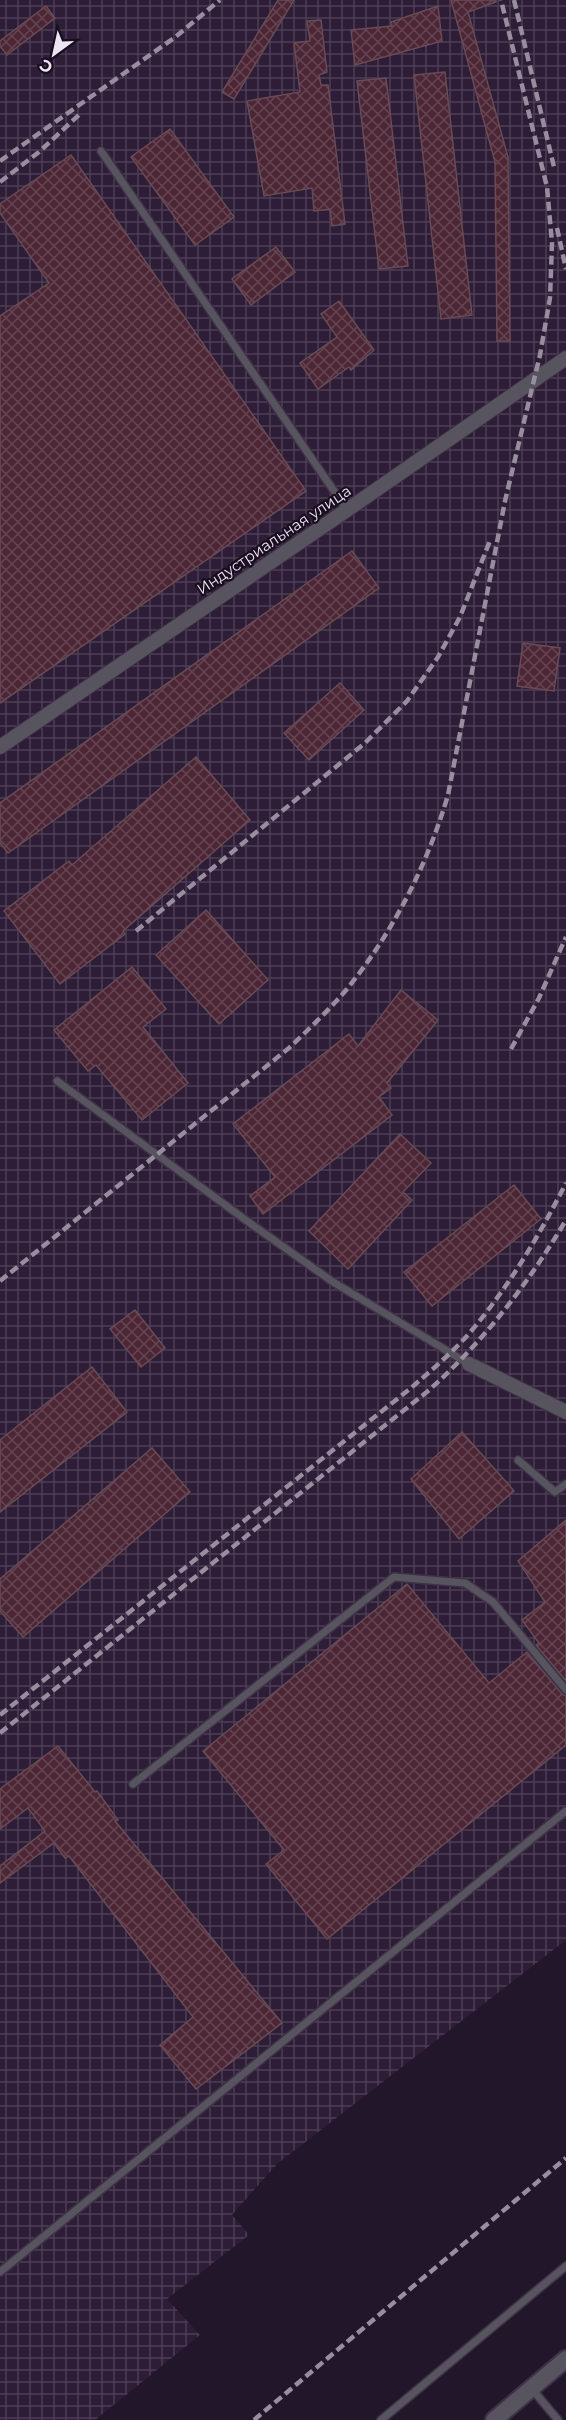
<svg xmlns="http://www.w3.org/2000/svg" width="566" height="2420" font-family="Montserrat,sans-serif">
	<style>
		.industrial { fill: url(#industrial-grid) }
		.building { fill: url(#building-cross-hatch); stroke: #684b55; stroke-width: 1.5 }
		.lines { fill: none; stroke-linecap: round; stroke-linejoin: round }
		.service-casing { stroke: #3e3346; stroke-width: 10 }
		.minor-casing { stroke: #3e3346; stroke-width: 16 }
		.tertiary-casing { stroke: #3e3346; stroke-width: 20 }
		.service { stroke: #57545f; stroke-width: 7 }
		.minor { stroke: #57545f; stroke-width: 14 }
		.tertiary { stroke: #57545f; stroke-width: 16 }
		.rail { stroke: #988e9f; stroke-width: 4.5; stroke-dasharray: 9 4.5; stroke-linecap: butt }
		.labels { text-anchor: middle; stroke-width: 4.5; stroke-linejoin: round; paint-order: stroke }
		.street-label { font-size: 15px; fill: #ede5f3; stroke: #190d20 }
	</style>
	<defs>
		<pattern id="industrial-grid" width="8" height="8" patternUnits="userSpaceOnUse" patternTransform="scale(1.5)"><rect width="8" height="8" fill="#2d1d37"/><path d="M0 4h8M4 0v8" fill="none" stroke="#4c3e54"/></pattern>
		<pattern id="building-cross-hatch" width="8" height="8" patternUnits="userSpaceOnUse" patternTransform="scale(1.5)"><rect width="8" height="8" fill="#4c2634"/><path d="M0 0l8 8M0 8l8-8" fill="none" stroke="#664552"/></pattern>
	</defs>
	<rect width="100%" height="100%" fill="#22162a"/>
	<!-- industrial -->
	<path class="industrial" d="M 0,0 L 566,0 L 566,1940 L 277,2164 L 232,2215 L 249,2235 L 167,2299 L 200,2335 L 95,2420 L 0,2420 Z"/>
	<!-- building -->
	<g class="building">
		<path d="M 278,0 L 294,0 L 234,99 L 222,92 Z"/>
		<path d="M 451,0 L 496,0 L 496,2 L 468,12 L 508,157 L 510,341 L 497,341 L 495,162 Z"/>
		<path d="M 46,6 L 55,18 L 7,55 L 0,46 L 0,41 Z"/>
		<path d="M 438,6 L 442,41 L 355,65 L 351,30 L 392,26 L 391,22 Z"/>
		<path d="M 321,20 L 327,72 L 319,75 L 321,85 L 328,85 L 345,224 L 332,226 L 330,209 L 314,211 L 312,188 L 264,196 L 247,101 L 300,92 L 294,43 L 310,41 L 307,21 Z"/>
		<path d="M 445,72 L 472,315 L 441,319 L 414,75 Z"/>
		<path d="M 386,78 L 408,266 L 379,269 L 357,81 Z"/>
		<path d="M 170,129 L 234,217 L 195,245 L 131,157 Z"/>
		<path d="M 71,155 L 306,491 L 0,703 L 0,316 L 49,283 L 0,213 L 0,204 Z"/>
		<path d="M 276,247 L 295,272 L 251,305 L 232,279 Z"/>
		<path d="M 339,301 L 374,350 L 351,370 L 349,367 L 318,389 L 300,363 L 337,337 L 321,314 Z"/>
		<path d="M 352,551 L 379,588 L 8,853 L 0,843 L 0,803 Z"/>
		<path d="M 523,643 L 560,648 L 554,691 L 517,686 Z"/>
		<path d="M 340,683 L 364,710 L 309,760 L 284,733 Z"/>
		<path d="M 196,757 L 250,820 L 123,931 L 125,934 L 60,984 L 4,911 L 69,861 L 72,865 Z"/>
		<path d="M 206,910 L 268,980 L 219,1024 L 156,955 Z"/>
		<path d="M 132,967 L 166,1009 L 143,1027 L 188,1083 L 142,1120 L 96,1065 L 88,1071 L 54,1030 Z"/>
		<path d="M 401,990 L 438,1020 L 387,1083 L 391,1088 L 379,1097 L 392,1115 L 263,1214 L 250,1196 L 275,1177 L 233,1124 L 349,1034 L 358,1046 Z"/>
		<path d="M 400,1134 L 431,1163 L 403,1192 L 412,1200 L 348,1269 L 309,1231 Z"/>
		<path d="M 514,1185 L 541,1219 L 432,1306 L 404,1272 Z"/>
		<path d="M 135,1310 L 165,1348 L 141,1367 L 110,1329 Z"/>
		<path d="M 92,1367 L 127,1412 L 0,1512 L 0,1440 Z"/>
		<path d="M 462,1432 L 514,1491 L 459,1539 L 411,1479 Z"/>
		<path d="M 152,1448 L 190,1492 L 23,1637 L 0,1611 L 0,1579 Z"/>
		<path d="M 566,1520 L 566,1681 L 536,1645 L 539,1643 L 522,1620 L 545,1602 L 518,1561 Z"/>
		<path d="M 407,1584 L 489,1683 L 527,1652 L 562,1694 L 566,1696 L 566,1745 L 327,1939 L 266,1864 L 284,1850 L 203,1751 Z"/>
		<path d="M 58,1746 L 95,1792 L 97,1791 L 118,1820 L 115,1821 L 282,2023 L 196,2089 L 160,2045 L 193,2017 L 69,1856 L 65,1858 L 54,1843 L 0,1883 L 0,1866 L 45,1831 L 28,1808 L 0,1829 L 0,1789 Z"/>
	</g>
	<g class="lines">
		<!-- service casing -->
		<g class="service-casing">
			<g id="service">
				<path d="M 101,151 L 347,510"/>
				<path d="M 57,1081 L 247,1221 L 333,1282 L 469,1364"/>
				<path d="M 518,1460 L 555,1492 L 566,1484"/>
				<path d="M 133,1784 L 394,1577 L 465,1583 L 493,1602 L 566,1690"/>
				<path d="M 0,2272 L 566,1811"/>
				<path d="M 532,2389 L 558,2420"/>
				<path d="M 381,2420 L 566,2266"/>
			</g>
		</g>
		<!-- minor casing -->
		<g class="minor-casing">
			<g id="minor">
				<path d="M 0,747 L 347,510 L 566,358"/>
				<path d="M 469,1364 L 566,1412"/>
			</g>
		</g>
		<!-- tertiary casing -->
		<g class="tertiary-casing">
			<path id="tertiary" d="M 494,2420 L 566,2359"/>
		</g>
		<!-- service -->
		<use href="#service" class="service"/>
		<!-- minor -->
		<use href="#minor" class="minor"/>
		<!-- tertiary -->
		<use href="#tertiary" class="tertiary"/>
		<!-- rail -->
		<g class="rail">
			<path d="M 514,0 L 554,167"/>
			<path d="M 0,161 L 174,38 L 220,0"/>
			<path d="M 0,182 L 39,152 L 81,113"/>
			<path d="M 557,228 L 566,269"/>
			<path d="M 136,931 L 365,743 L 407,701 L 438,657 L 460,617 L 491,538"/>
			<path d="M 511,1049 L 539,998 L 566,937"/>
			<path d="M 0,1281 L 289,1048 C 309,1029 329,1010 347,989 C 393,932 427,866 448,795 L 505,501 L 540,355 L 550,298 L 552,243 L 547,187 L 501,0"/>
			<path d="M 0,1715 L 411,1388 C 434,1368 458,1348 477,1324 C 513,1280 541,1232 566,1183"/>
			<path d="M 0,1733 L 428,1391 C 484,1341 528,1284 566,1220"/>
			<path d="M 254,2420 L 566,2158"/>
		</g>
	</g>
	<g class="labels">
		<!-- street labels -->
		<g class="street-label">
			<text transform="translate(274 540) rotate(-34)" y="5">Индустриальная улица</text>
		</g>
	</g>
	<!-- north arrow -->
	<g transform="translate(54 54) rotate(213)" stroke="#190d20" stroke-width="4.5" paint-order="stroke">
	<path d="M0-4.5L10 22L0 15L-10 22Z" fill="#ede5f3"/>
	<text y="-9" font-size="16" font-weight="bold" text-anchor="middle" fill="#ede5f3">С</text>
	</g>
</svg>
